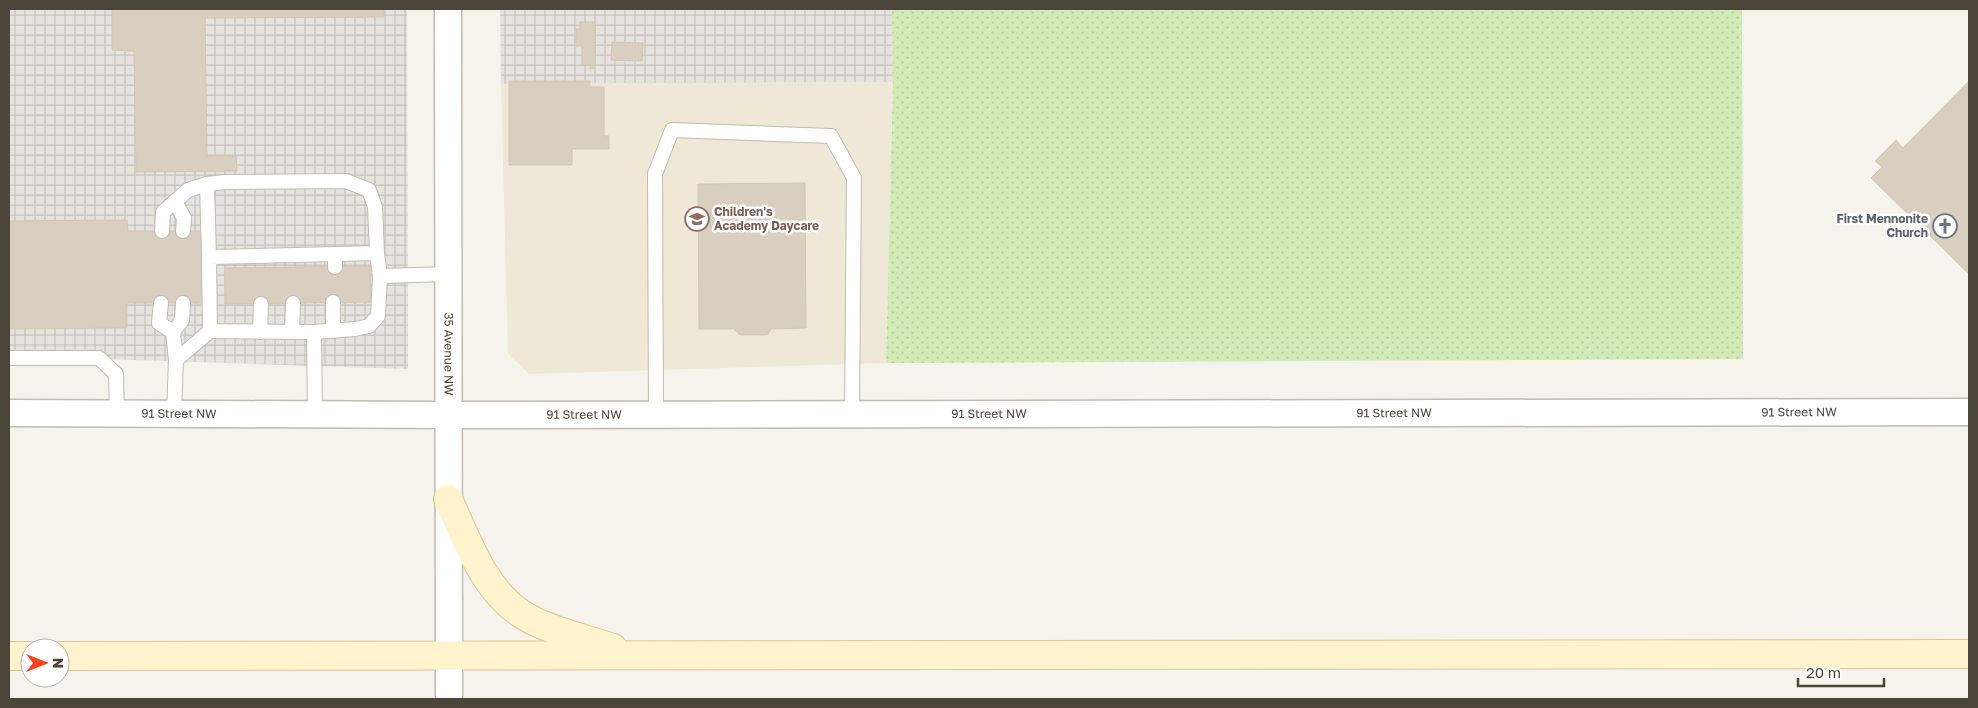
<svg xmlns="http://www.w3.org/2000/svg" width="1978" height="708" font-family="'Golos Text',sans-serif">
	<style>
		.industrial { fill: url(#industrial-grid) }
		.education { fill: #efe8d6 }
		.grass { fill: url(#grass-dots) }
		.building { fill: #d8cfc1; stroke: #d3c7b4 }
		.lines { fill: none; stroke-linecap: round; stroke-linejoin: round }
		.service-casing { stroke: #c2bbae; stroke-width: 16 }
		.minor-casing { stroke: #c2bbae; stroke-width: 29 }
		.secondary-casing { stroke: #d6c79b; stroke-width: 30 }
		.service { stroke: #fff; stroke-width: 14 }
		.minor { stroke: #fff; stroke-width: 26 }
		.secondary { stroke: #fff3cd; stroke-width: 28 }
		.labels { text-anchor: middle; stroke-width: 5; stroke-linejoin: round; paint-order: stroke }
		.education-label { font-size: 12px; font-weight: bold; fill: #785e54; stroke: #fff; text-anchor: start }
		.worship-label { font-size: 12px; font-weight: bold; fill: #5b616d; stroke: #fff; text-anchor: end }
		.street-label { font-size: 12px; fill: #4b4439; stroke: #fff }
	</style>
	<defs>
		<pattern id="industrial-grid" width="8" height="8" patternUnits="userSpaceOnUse" patternTransform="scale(1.25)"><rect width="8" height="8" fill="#e6e2dd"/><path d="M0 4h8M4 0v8" fill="none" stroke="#c7c3be"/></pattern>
		<pattern id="grass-dots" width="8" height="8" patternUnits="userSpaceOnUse" patternTransform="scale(1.25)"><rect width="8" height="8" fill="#d2eab5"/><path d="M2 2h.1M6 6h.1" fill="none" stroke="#b6ca9c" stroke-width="1.8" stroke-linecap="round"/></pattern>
	</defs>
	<rect width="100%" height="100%" fill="#f6f3ec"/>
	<!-- industrial -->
	<g class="industrial">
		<path d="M 9,9 L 407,9 L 408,369 L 9,356 Z"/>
		<path d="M 500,9 L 892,9 L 893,82 L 501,84 Z"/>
	</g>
	<!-- education -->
	<path class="education" d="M 893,82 L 886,363 L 529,374 L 508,354 L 501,84 Z"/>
	<!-- grass -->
	<path class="grass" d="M 892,9 L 1742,9 L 1743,359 L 886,363 L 893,82 Z"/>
	<!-- building -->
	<g class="building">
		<path d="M 112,9 L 384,9 L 384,17 L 205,18 L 207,156 L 236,156 L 237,171 L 136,172 L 134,51 L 112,50 Z"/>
		<path d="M 580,22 L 595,22 L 595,68 L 590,69 L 590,65 L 582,65 L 582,46 L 576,46 L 576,29 L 580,29 Z"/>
		<path d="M 612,42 L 643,43 L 642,61 L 611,60 Z"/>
		<path d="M 509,81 L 590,81 L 590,87 L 604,87 L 604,136 L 609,136 L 609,149 L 572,149 L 572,165 L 509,165 Z"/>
		<path d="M 1969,81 L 1969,274 L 1871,178 L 1882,167 L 1875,161 L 1896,140 L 1903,148 Z"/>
		<path d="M 805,183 L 806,328 L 771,329 L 767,335 L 740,335 L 734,329 L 699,329 L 698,184 Z"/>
		<path d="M 127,220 L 128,231 L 205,231 L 206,303 L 127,303 L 127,328 L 9,329 L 9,221 Z"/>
		<path d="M 370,266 L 371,302 L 226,304 L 225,268 Z"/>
	</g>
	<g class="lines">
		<!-- service casing -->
		<g class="service-casing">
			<g id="service">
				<path d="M 207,184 L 209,257"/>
				<path d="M 175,202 L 184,218 L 183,231"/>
				<path d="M 162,231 L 163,212 L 188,190 L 207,184 L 225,182 L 346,181 L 369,190 L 375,207 L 377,253"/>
				<path d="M 335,267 L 335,254"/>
				<path d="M 380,276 L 378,316 L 369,326 L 355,329 L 314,332 L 210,331 L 209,257 L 377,253 L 380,276 L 448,274"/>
				<path d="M 333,302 L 333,331"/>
				<path d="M 161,303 L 159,323 L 173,332 L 176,360"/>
				<path d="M 292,331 L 293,303"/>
				<path d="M 173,332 L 182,320 L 183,303"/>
				<path d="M 260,332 L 261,304"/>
				<path d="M 314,332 L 315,415"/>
				<path d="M 9,358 L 99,358 L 116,374 L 117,414"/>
				<path d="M 174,414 L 176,360 L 210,331"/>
				<path d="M 656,415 L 655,174 L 672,130 L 831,136 L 854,178 L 852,414"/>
			</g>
		</g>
		<!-- minor casing -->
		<g class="minor-casing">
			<g id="minor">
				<path id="s1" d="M 448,9 L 449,699"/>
				<path id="s2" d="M 9,413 L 448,415 L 1969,412"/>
			</g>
		</g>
		<!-- secondary casing -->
		<g class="secondary-casing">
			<g id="secondary">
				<path d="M 448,499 C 467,539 482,587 520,613 C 543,629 586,639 613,648"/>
				<path d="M 9,656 L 30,656"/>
				<path d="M 60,656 L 1969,654"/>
			</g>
		</g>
		<!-- service -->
		<use href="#service" class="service"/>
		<!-- minor -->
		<use href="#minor" class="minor"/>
		<!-- secondary -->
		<use href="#secondary" class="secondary"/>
	</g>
	<!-- icons -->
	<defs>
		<g id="school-ring" transform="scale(1.25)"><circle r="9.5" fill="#fff" stroke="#8d6e63" stroke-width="1.5"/><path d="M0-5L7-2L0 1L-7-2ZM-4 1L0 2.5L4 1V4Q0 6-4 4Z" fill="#8d6e63"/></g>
		<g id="church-ring" transform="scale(1.25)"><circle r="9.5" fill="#fff" stroke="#6b7280" stroke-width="1.5"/><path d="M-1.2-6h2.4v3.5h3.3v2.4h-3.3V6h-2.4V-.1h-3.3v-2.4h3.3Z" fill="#6b7280"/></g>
	</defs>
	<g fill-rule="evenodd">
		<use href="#school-ring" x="697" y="219"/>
		<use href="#church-ring" x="1945" y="226"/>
	</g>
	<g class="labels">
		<!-- education labels -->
		<g class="education-label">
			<text x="714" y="216">Children's<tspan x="714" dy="14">Academy Daycare</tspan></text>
		</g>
		<!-- worship labels -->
		<g class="worship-label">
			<text x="1928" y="223">First Mennonite<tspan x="1928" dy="14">Church</tspan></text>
		</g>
		<!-- street labels -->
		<g class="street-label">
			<text dy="4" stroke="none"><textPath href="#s1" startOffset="345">35 Avenue NW</textPath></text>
			<text dy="4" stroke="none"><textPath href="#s2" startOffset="1790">91 Street NW</textPath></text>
			<text dy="4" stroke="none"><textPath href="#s2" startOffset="1385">91 Street NW</textPath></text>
			<text dy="4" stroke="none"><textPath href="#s2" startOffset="170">91 Street NW</textPath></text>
			<text dy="4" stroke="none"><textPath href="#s2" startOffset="980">91 Street NW</textPath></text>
			<text dy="4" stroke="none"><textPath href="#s2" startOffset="575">91 Street NW</textPath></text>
		</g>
	</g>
	<!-- border -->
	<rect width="1978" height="708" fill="none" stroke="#4b4439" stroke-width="20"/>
	<!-- north arrow -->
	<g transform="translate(45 663) rotate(90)"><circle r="24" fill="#ffffff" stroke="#b7b4b0"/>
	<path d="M0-4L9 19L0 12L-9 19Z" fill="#fc3f1d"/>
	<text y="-8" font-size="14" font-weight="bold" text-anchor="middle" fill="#4b4439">N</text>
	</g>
	<!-- scale -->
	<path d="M1798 678v8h86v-8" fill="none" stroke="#4b4439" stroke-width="2.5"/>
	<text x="1806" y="678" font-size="15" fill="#4b4439" stroke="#ffffff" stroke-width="4" paint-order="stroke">20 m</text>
</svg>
